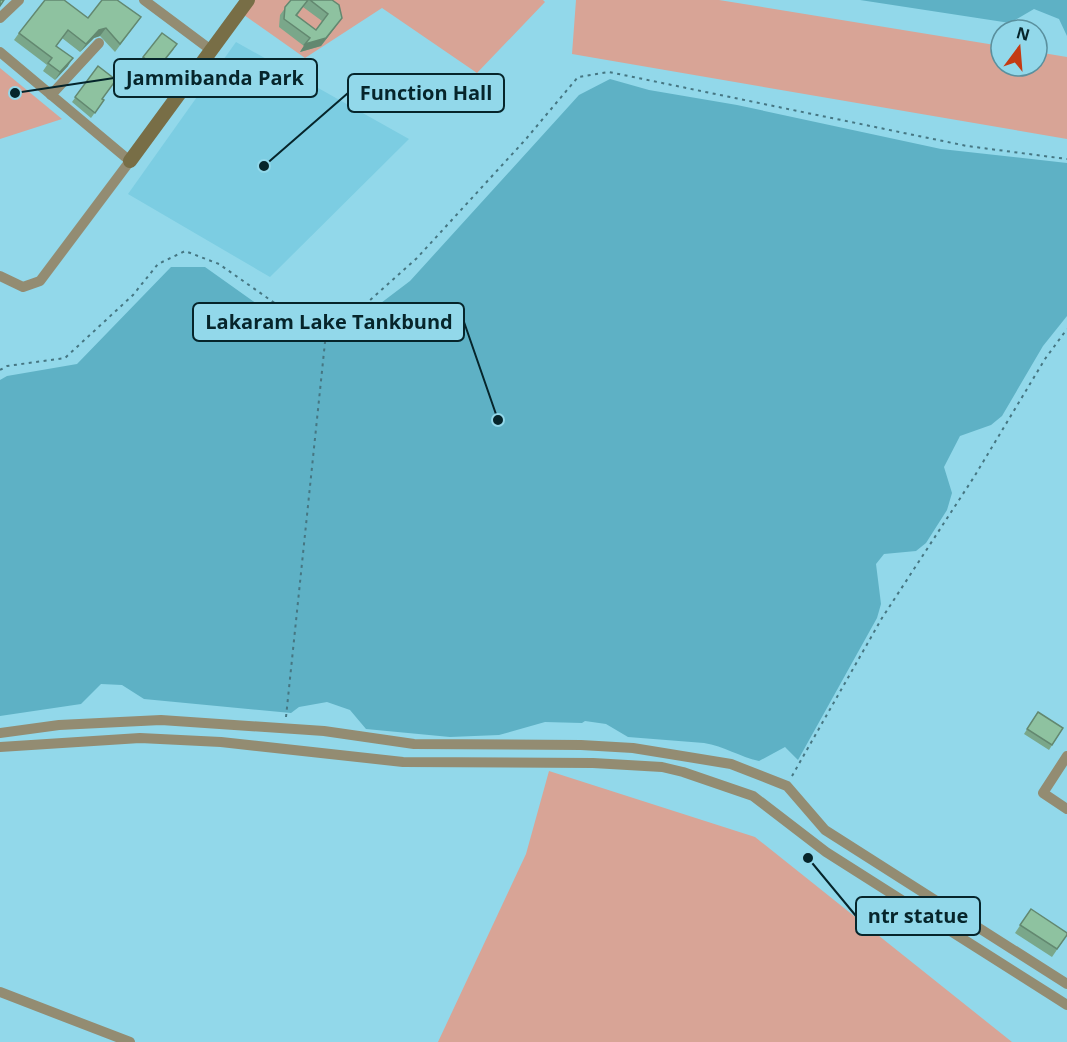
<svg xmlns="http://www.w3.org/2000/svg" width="1067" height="1042" font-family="'Open Sans',sans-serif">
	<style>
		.built { fill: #7ccde2 }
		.green { fill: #d8a496 }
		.water { fill: #5eb1c5 }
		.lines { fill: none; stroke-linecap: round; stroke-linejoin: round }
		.path { stroke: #467682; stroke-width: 2; stroke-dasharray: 3 4.5; stroke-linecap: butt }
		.street { stroke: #938c72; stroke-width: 10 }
		.secondary { stroke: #786e46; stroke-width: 14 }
		.wall { fill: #7aa78a; fill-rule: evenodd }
		.shaded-wall { fill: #638870 }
		.building { fill: #8ec2a0; stroke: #638870; stroke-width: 1.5 }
		.leader { fill: none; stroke: #06252b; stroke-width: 2 }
		.callout-dot { fill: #06252b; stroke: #92d8ea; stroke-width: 2 }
		.callout { fill: #92d8ea; stroke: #06252b; stroke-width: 2 }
		.callout-label { font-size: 20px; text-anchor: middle; font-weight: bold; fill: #06252b }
	</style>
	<rect width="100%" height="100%" fill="#92d8ea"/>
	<!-- built -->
	<path class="built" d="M 236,42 L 409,139 L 270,277 L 128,194 Z"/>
	<!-- green -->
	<g class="green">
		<path d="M 254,0 L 543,0 L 545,2 L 477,73 L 382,8 L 305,58 L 244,15 Z"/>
		<path d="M 576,0 L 719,0 L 1001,46 L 1001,66 L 1037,66 L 1037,52 L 1067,57 L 1067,139 L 572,54 Z"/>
		<path d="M 0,68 L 62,119 L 0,139 Z"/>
		<path d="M 549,771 L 755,837 L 1012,1042 L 438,1042 L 526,854 Z"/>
	</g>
	<!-- water -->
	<g class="water">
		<path d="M 860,0 L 1067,0 L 1067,36 L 1059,19 L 1034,9 L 1010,23 Z"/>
		<path d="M 610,79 L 649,90 L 737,105 L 941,149 L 1067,163 L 1067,316 L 1043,346 L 1002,416 L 991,425 L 960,436 L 944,467 L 952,493 L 947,510 L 926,543 L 916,551 L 884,554 L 876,564 L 881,604 L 877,618 L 798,760 L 785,747 L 759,761 C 740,757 724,746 704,743 L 628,737 L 606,724 L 585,721 L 582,723 L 545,722 L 499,735 L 450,737 L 366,729 L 350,710 L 327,702 L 299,707 L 291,713 L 144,699 L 122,685 L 101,684 L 81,704 L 0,716 L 0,380 L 7,376 L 77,364 L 171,267 L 205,267 L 267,311 L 314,332 L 344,331 L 410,281 L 579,95 Z"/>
	</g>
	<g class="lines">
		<!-- path -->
		<g class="path">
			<path d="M 0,370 L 7,366 L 65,358 L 133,295 L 158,264 L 185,251 L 219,264 L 276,304 L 316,325 L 348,320 L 417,258 L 526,139 L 578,77 L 609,72 L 967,146 L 1067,159"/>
			<path d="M 286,717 L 327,323"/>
			<path d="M 792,776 L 882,618 L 974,477 L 1045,359 L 1067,329"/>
		</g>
		<!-- street -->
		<g class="street">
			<path d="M 144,0 L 211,50"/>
			<path d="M 0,18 L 19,0"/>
			<path d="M 0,52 L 130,161 L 40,281 L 23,287 L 0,276"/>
			<path d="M 51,95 L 99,43"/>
			<path d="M 0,733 L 59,725 L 161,720 L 324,731 L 414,744 L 581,745 L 633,748 L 731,764 L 787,786 L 825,830 L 1067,984"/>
			<path d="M 0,747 L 140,738 L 221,742 L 403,762 L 593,763 L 662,767 L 683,772 L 753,796 L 826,852 L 1067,1005"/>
			<path d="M 1067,756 L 1043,793 L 1067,809"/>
			<path d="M 0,992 L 130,1042"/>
		</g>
		<!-- secondary -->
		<path class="secondary" d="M 130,161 L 248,0"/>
	</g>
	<!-- wall -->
	<g class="wall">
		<path d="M 291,0 L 332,0 L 336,26 L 321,46 L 300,52 L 304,46 L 279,27 L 280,15 ZM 303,7 L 322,21 L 316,30 L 297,16 Z"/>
		<path d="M 141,17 L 115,52 L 100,36 L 94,38 L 80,52 L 62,38 L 56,46 L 68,66 L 55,80 L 43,71 L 47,65 L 14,40 L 19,33 L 88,18 Z"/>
		<path d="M 174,49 L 154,74 L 140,62 L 143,57 Z"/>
		<path d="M 98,66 L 102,99 L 104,100 L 91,118 L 72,102 Z"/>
		<path d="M 1038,712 L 1063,728 L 1049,750 L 1024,734 Z"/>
		<path d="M 1031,909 L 1067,935 L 1052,957 L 1015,933 Z"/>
	</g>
	<!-- shaded-wall -->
	<g class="shaded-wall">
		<path d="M 336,26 L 321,46 L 300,52 L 305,44 Z"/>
		<path d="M 106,28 L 100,36 L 94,38 L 80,52 L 86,44 L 99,30 Z"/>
		<path d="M 73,58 L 68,66 L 55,80 L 60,72 Z"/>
	</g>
	<!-- building -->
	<g class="building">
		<path d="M 0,0 L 4,0 L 0,6 Z"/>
		<path d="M 45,0 L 64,0 L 88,18 L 102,0 L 117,0 L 141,17 L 120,44 L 106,28 L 99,30 L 86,44 L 68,30 L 56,46 L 73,58 L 60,72 L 48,63 L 52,58 L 19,33 Z"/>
		<path d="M 291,0 L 308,0 L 296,15 L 316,30 L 328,14 L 310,0 L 332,0 L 339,5 L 342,18 L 326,38 L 305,44 L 310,38 L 284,19 L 285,7 Z"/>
		<path d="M 162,33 L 177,44 L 158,68 L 143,57 Z"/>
		<path d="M 98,66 L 116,80 L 102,99 L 104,100 L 95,113 L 75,97 Z"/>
		<path d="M 1038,712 L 1063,728 L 1052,745 L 1027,729 Z"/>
		<path d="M 1031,909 L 1067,933 L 1067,935 L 1057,949 L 1020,925 Z"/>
	</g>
	<!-- callouts -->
	<path class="leader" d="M15 93L114 78M264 166L348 93M498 420L464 322M808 858L856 916"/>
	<g class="callout-dot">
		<circle cx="15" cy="93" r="6"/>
		<circle cx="264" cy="166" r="6"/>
		<circle cx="498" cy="420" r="6"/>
		<circle cx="808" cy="858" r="6"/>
	</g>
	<g class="callout">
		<rect x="114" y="59" width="203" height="38" rx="6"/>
		<rect x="348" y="74" width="156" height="38" rx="6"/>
		<rect x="193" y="303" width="271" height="38" rx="6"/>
		<rect x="856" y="897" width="124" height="38" rx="6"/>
	</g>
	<g class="callout-label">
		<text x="215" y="85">Jammibanda Park</text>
		<text x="426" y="100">Function Hall</text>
		<text x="329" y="329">Lakaram Lake Tankbund</text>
		<text x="918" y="923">ntr statue</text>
	</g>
	<!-- north arrow -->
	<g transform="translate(1019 48) rotate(16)"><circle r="28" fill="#92d8ea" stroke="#5a909e" stroke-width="1.5"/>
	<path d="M0-4.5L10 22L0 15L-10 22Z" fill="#c43b13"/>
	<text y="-9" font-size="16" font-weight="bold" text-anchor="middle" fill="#06252b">N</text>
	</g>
</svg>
